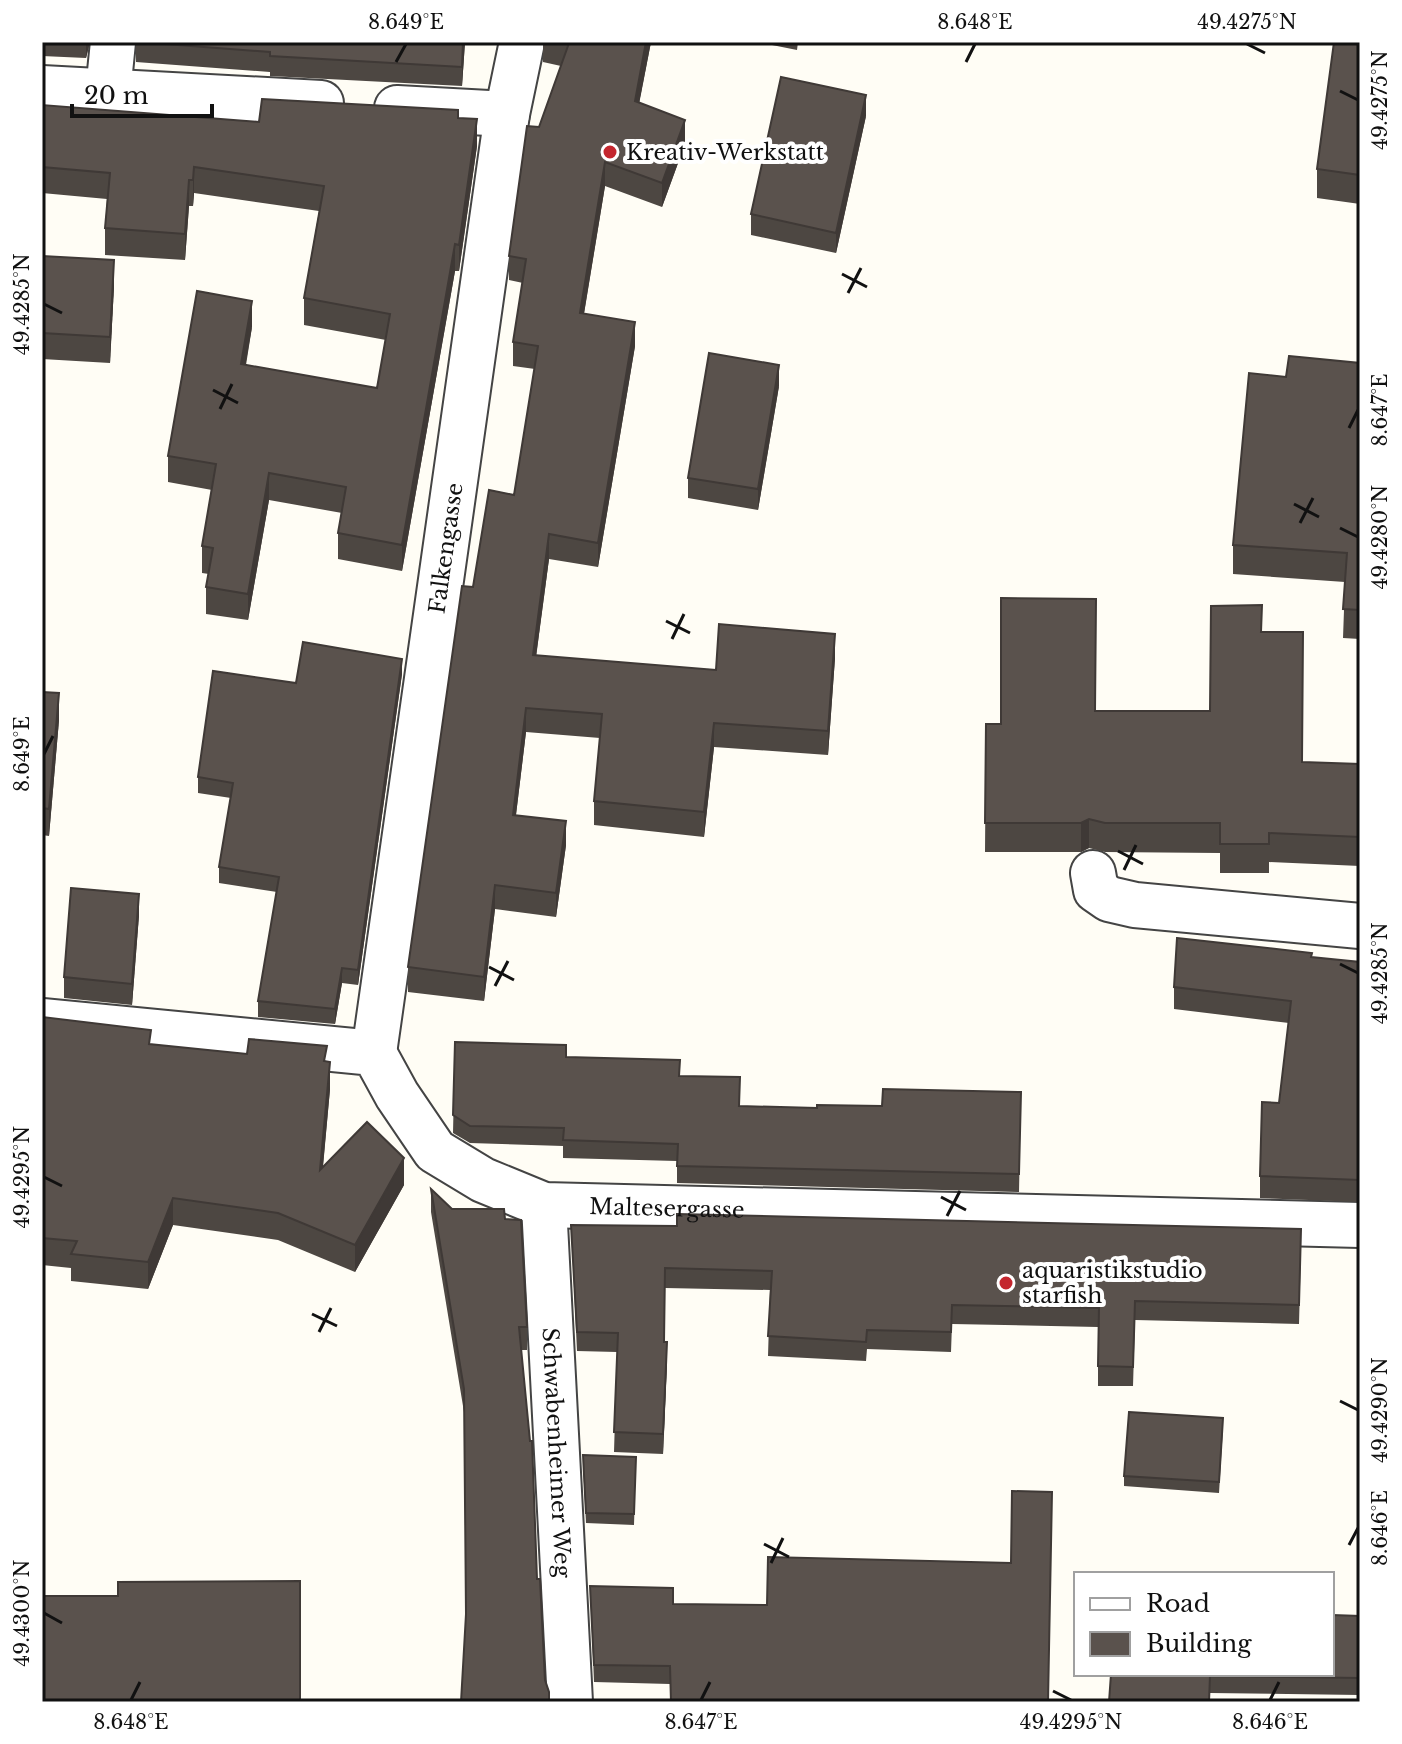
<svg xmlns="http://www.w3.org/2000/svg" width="1402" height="1744" font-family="'Libre Baskerville',serif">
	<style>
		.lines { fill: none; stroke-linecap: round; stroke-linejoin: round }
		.minor-casing { stroke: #444; stroke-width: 48 }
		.minor { stroke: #fff; stroke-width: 44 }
		.wall { fill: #4d4742 }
		.shaded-wall { fill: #3f3936 }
		.building { fill: #5a524d; stroke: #3f3936; stroke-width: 2 }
		.ticks { fill: none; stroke: #111; stroke-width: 3 }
		.poi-dot { fill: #c4262e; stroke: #fff; stroke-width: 3 }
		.labels { text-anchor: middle; stroke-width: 8; stroke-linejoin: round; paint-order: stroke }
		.poi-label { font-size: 22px; fill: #111; stroke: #fff; text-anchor: start }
		.street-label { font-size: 22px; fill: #111; stroke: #fff }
		.neatline { fill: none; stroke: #111; stroke-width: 3 }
		.ticks-label { font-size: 20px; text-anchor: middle; fill: #111 }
	</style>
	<rect width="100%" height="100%" fill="#fffdf5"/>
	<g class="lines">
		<!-- minor casing -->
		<g class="minor-casing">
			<g id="minor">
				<path d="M 42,88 L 321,103"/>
				<path d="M 108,92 L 113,42"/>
				<path d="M 397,108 L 507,114"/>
				<path d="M 1093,873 L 1096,890 L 1109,899 L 1135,905 L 1360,926"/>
				<path id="s1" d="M 42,1021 L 374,1053 L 397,1095 L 435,1151 L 483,1180 L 544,1205 L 1360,1225"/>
				<path id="s2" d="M 374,1053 L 507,114 L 522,42"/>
				<path id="s3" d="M 544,1205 L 570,1702"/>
			</g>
		</g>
		<!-- minor -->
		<use href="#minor" class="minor"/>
	</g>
	<!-- wall -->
	<g class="wall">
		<path d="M 42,42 L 90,42 L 86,58 L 42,56 Z"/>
		<path d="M 136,42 L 465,42 L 462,86 L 270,76 L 270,72 L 136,62 Z"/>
		<path d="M 543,42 L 651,42 L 639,103 L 685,144 L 662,207 L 605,186 L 584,314 L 635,346 L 598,567 L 549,559 L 536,656 L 716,670 L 835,658 L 828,755 L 714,747 L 704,837 L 594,825 L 594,801 L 600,738 L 526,732 L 516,815 L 566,845 L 556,917 L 495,909 L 484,1001 L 408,992 L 408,967 L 473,587 L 514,495 L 535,369 L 513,366 L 513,342 L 523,283 L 509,280 L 509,256 L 539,127 L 561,66 L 543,62 Z"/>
		<path d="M 757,42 L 798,42 L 797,50 Z"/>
		<path d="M 1360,42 L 1360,204 L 1317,198 L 1317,169 Z"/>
		<path d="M 42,105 L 259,122 L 458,118 L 477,146 L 459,271 L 455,271 L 402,571 L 338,559 L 338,533 L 342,513 L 269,500 L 248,620 L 206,614 L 206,587 L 209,574 L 202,573 L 202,546 L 212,490 L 168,482 L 168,456 L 252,327 L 246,365 L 377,388 L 386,340 L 304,325 L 304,298 L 319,211 L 194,193 L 193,206 L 189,206 L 185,260 L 105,255 L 105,228 L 107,199 L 42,193 Z"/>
		<path d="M 866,116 L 836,253 L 751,235 L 751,214 Z"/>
		<path d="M 42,256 L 114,286 L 110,363 L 42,359 Z"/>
		<path d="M 1360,363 L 1360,639 L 1343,638 L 1345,582 L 1233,574 L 1233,545 L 1286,377 Z"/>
		<path d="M 779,386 L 758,510 L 688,498 L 688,478 Z"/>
		<path d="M 1262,632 L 1302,762 L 1360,764 L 1360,866 L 1269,862 L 1269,873 L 1220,873 L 1220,853 L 1105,852 L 1089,848 L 1081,852 L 985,852 L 986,724 L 1001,724 L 1095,711 L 1210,711 Z"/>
		<path d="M 402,674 L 358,985 L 342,983 L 335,1024 L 258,1017 L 258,1001 L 277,892 L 219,883 L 219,867 L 231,798 L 198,793 L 198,777 L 296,683 Z"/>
		<path d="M 42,692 L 59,720 L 49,836 L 42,835 Z"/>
		<path d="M 139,915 L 132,1005 L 64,998 L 64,977 Z"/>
		<path d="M 1312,957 L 1360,962 L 1360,1202 L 1260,1198 L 1260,1176 L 1279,1103 L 1289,1023 L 1174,1009 L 1174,987 Z"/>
		<path d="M 42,1017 L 151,1045 L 327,1061 L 330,1089 L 323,1167 L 404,1185 L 355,1272 L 278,1240 L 173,1225 L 148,1289 L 71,1281 L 71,1268 L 42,1265 Z"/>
		<path d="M 455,1042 L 566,1057 L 680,1076 L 739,1106 L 817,1108 L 882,1106 L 1021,1092 L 1019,1192 L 677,1183 L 677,1161 L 563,1158 L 563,1146 L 470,1143 L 453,1133 Z"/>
		<path d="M 431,1189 L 452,1209 L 505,1219 L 527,1327 L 527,1350 L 521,1350 L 537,1579 L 545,1680 L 466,1617 L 464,1412 L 431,1212 Z"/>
		<path d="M 571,1225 L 1301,1249 L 1299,1324 L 1135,1320 L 1133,1386 L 1098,1386 L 1098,1327 L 952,1324 L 951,1352 L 867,1349 L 866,1361 L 768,1356 L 770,1290 L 665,1288 L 665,1342 L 667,1362 L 663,1454 L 614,1452 L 617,1352 L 577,1351 Z"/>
		<path d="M 1223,1428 L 1219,1493 L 1124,1486 L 1124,1476 Z"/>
		<path d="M 636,1457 L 634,1525 L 586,1523 L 583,1465 Z"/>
		<path d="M 590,1586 L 673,1604 L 1048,1702 L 670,1684 L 594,1682 Z"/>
		<path d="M 1360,1616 L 1360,1695 L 1210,1693 L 1109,1702 Z"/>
	</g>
	<!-- shaded-wall -->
	<g class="shaded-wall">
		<path d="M 86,42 L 90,42 L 86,58 Z"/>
		<path d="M 463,42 L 465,42 L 462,86 L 462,67 Z"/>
		<path d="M 646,42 L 651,42 L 635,125 L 635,101 Z"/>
		<path d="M 866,95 L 866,116 L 836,253 L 836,233 Z"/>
		<path d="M 477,119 L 477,146 L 459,271 L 459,245 Z"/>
		<path d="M 685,120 L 685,144 L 662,207 L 662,183 Z"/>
		<path d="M 605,162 L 605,186 L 580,337 L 580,313 Z"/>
		<path d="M 194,167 L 194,193 L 193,206 L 193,180 Z"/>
		<path d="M 189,180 L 189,206 L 185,260 L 185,234 Z"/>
		<path d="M 455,244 L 455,271 L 402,571 L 402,545 Z"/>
		<path d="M 114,260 L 114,286 L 110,363 L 110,337 Z"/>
		<path d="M 252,301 L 252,327 L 241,390 L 241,364 Z"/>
		<path d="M 635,322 L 635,346 L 598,567 L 598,543 Z"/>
		<path d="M 779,365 L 779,386 L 758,510 L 758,489 Z"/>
		<path d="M 269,473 L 269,500 L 248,620 L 248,594 Z"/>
		<path d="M 549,534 L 549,559 L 533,680 L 533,655 Z"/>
		<path d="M 835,634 L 835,658 L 828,755 L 828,731 Z"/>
		<path d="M 402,659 L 402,674 L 358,985 L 358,970 Z"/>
		<path d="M 59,693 L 59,720 L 49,836 L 49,809 Z"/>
		<path d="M 526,708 L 526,732 L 513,839 L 513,815 Z"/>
		<path d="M 714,723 L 714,747 L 704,837 L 704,812 Z"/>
		<path d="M 1089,819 L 1089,848 L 1081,852 L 1081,823 Z"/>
		<path d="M 566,821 L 566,845 L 556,917 L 556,893 Z"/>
		<path d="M 495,885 L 495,909 L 484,1001 L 484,977 Z"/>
		<path d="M 139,894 L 139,915 L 132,1005 L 132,984 Z"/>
		<path d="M 342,968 L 342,983 L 335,1024 L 335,1009 Z"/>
		<path d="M 330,1062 L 330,1089 L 320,1197 L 320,1170 Z"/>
		<path d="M 404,1158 L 404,1185 L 355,1272 L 355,1245 Z"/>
		<path d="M 173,1198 L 173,1225 L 148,1289 L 148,1262 Z"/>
		<path d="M 667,1342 L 667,1362 L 663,1454 L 663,1434 Z"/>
	</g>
	<!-- building -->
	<g class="building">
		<path d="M 139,42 L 463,42 L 462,67 L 270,56 L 270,52 Z"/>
		<path d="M 563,42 L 646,42 L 635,101 L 685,120 L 662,183 L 605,162 L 580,313 L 635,322 L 598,543 L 549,534 L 533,655 L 716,670 L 719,624 L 835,634 L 828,731 L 714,723 L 704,812 L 594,801 L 602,714 L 526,708 L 513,815 L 566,821 L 556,893 L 495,885 L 484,977 L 408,967 L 462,586 L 473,587 L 489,490 L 514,495 L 538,346 L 513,342 L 526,259 L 509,256 L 527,126 L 539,127 L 569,43 Z"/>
		<path d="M 1334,42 L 1360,42 L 1360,175 L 1317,169 Z"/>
		<path d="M 781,77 L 866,95 L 836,233 L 751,214 Z"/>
		<path d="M 262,99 L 458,110 L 458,118 L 477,119 L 459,245 L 455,244 L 402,545 L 338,533 L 346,487 L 269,473 L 248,594 L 206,587 L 213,548 L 202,546 L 216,464 L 168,456 L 197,291 L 252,301 L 241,364 L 377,388 L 390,314 L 304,298 L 324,186 L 194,167 L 193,180 L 189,180 L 185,234 L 105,228 L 110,173 L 42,167 L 42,105 L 259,122 Z"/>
		<path d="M 42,256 L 114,260 L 110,337 L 42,333 Z"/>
		<path d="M 709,353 L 779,365 L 758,489 L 688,478 Z"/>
		<path d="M 1289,356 L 1360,363 L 1360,610 L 1343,609 L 1347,553 L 1233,545 L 1249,373 L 1286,377 Z"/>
		<path d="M 1001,598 L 1096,599 L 1095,711 L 1210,711 L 1211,606 L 1262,605 L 1261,632 L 1303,632 L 1302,762 L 1360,764 L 1360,837 L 1269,833 L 1269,844 L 1220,844 L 1220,823 L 1105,823 L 1089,819 L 1081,823 L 985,823 L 986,724 L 1001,724 Z"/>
		<path d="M 303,642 L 402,659 L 358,970 L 342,968 L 335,1009 L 258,1001 L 279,877 L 219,867 L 233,783 L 198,777 L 213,671 L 296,683 Z"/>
		<path d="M 42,692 L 59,693 L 49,809 L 42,808 Z"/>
		<path d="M 71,888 L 139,894 L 132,984 L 64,977 Z"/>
		<path d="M 1177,938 L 1312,953 L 1311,957 L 1360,962 L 1360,1180 L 1260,1176 L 1262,1102 L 1279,1103 L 1291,1001 L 1174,987 Z"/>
		<path d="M 42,1017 L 151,1030 L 149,1044 L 247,1054 L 249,1039 L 327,1046 L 324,1061 L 330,1062 L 320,1170 L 367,1122 L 404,1158 L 355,1245 L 278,1213 L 173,1198 L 148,1262 L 71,1254 L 77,1241 L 42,1238 Z"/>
		<path d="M 455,1042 L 566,1045 L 566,1057 L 680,1060 L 679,1076 L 740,1077 L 739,1106 L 817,1108 L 817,1105 L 882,1106 L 883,1089 L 1021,1092 L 1019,1174 L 677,1166 L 678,1144 L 563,1140 L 564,1128 L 470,1126 L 453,1115 Z"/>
		<path d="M 431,1189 L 452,1209 L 504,1209 L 505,1219 L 521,1220 L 527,1327 L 519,1327 L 530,1441 L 532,1441 L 537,1579 L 540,1579 L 545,1680 L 549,1692 L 549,1702 L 461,1702 L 466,1614 L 464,1389 Z"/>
		<path d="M 677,1214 L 1301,1229 L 1299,1305 L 1135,1301 L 1133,1367 L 1098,1366 L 1099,1308 L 952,1305 L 951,1332 L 867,1330 L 866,1342 L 768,1336 L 772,1271 L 665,1268 L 664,1342 L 667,1342 L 663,1434 L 614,1432 L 618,1333 L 577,1332 L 571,1225 L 677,1226 Z"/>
		<path d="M 1129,1412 L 1223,1418 L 1219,1482 L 1124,1476 Z"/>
		<path d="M 583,1455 L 636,1457 L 634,1514 L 586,1513 Z"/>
		<path d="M 1012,1491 L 1052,1492 L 1048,1702 L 671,1702 L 670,1666 L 594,1665 L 590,1586 L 673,1588 L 673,1604 L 767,1605 L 768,1557 L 1011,1563 Z"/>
		<path d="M 300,1581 L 300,1702 L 42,1702 L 42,1596 L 118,1596 L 118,1582 Z"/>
		<path d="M 1332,1615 L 1360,1616 L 1360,1678 L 1210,1676 L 1209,1702 L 1109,1702 L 1111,1674 L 1332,1674 Z"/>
	</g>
	<!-- ticks -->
	<path class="ticks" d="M 1247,44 L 1265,53M 396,62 L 406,44M 966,62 L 975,44M 1340,91 L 1358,100M 842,274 L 867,287M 848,293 L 861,268M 44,304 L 62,313M 213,390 L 238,403M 220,409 L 232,384M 1349,428 L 1358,410M 1294,504 L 1319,517M 1300,523 L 1313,498M 1340,528 L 1358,537M 666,621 L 690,633M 672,639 L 684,614M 44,754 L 53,736M 1118,851 L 1143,864M 1124,870 L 1136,845M 1340,964 L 1358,973M 489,967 L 514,980M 495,986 L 508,961M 44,1177 L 62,1186M 941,1197 L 966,1210M 947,1216 L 960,1191M 312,1314 L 337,1326M 319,1332 L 331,1308M 1340,1401 L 1358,1410M 764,1544 L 789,1557M 1349,1545 L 1358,1528M 771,1563 L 783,1538M 44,1613 L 62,1623M 1053,1691 L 1071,1700M 131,1700 L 140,1682M 701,1700 L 710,1682M 1270,1700 L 1279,1682"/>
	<!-- markers -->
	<g class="poi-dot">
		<circle cx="610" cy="152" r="8"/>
		<circle cx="1006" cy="1283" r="8"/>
	</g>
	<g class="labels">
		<!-- poi labels -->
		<g class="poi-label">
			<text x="626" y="160">Kreativ-Werkstatt</text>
			<text x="1022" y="1278">aquaristikstudio<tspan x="1022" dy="25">starfish</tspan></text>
		</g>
		<!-- street labels -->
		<g class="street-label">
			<text dy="8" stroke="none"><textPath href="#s2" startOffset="510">Falkengasse</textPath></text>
			<text dy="8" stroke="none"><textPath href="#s1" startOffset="694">Maltesergasse</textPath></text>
			<text dy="8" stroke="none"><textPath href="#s3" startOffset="248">Schwabenheimer Weg</textPath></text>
		</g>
	</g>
	<!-- border -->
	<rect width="1402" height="1744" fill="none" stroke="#ffffff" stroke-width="88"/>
	<!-- legend -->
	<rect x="1074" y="1572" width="260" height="104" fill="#ffffff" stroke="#a0a0a0" stroke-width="2"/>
	<rect x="1090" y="1598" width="40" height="12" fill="#ffffff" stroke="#a0a0a0" stroke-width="2"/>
	<text x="1146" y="1612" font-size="24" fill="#111111">Road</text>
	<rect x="1090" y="1632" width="40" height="24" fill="#5a524d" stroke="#a0a0a0" stroke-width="2"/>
	<text x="1146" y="1652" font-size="24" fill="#111111">Building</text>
	<!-- scale -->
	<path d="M72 104v12h140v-12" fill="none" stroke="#111111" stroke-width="4"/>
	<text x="84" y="104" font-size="24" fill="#111111" stroke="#ffffff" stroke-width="6" paint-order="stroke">20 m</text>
	<rect x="44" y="44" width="1314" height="1656" class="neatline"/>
	<g class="ticks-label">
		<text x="406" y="29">8.649°E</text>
		<text x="975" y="29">8.648°E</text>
		<text x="1247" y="29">49.4275°N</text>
		<text transform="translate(1380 100) rotate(-90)" y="7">49.4275°N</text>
		<text transform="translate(22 304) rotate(-90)" y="7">49.4285°N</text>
		<text transform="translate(1380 410) rotate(-90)" y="7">8.647°E</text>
		<text transform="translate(1380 537) rotate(-90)" y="7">49.4280°N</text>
		<text transform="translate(22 754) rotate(-90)" y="7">8.649°E</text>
		<text transform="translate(1380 973) rotate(-90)" y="7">49.4285°N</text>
		<text transform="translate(22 1177) rotate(-90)" y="7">49.4295°N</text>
		<text transform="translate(1380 1410) rotate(-90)" y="7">49.4290°N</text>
		<text transform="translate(1380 1528) rotate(-90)" y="7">8.646°E</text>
		<text transform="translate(22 1613) rotate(-90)" y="7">49.4300°N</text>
		<text x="131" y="1729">8.648°E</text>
		<text x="701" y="1729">8.647°E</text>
		<text x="1071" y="1729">49.4295°N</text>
		<text x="1270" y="1729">8.646°E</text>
	</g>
</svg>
